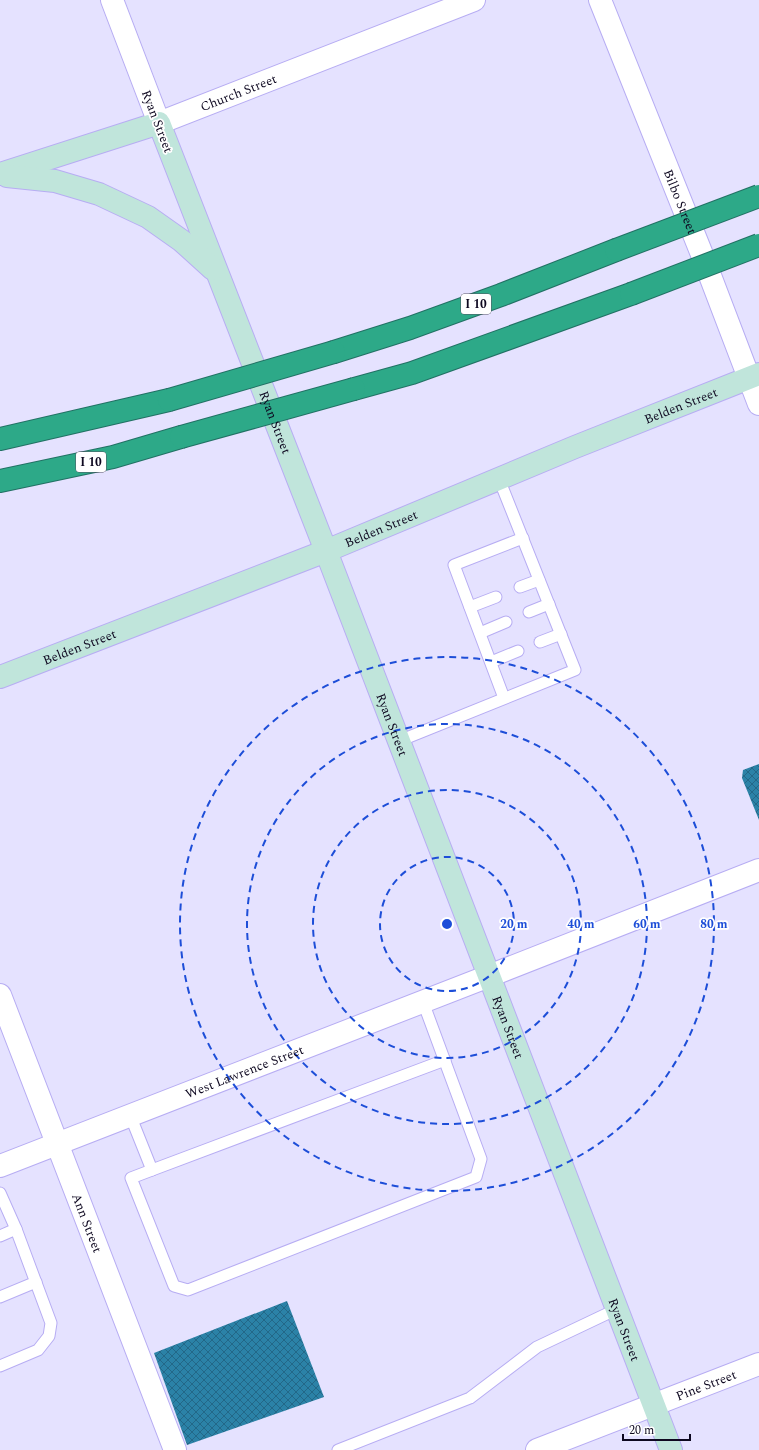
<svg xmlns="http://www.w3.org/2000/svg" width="759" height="1450" font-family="Spectral,serif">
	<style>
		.building { fill: url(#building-cross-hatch) }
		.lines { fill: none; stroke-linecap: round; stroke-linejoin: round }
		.service-casing { stroke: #b7adf3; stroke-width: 13 }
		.minor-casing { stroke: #b7adf3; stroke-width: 24 }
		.tertiary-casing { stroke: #b7adf3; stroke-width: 24 }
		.secondary-casing { stroke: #b7adf3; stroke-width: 24 }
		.motorway-casing { stroke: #227164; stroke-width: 24 }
		.service { stroke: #fff; stroke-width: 11 }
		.minor { stroke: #fff; stroke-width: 22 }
		.tertiary { stroke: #fff; stroke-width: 22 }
		.secondary { stroke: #c0e5db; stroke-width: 22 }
		.motorway { stroke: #2da988; stroke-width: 22 }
		.motorway-bridge-casing { stroke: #227164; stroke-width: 24; stroke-linecap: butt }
		.motorway-bridge { stroke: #2da988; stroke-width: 22 }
		.ring { fill: none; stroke: #1d4ed8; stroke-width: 2; stroke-dasharray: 7 5 }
		.labels { text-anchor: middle; stroke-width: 3.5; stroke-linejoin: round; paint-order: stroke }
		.shield { fill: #fff; stroke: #565263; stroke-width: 1 }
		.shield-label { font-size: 12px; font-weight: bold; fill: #0e0820 }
		.street-label { font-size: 13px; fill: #0e0820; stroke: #fff }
		.centre { fill: #1d4ed8; stroke: #fff; stroke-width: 2 }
		.ring-label { font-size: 12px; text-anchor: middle; font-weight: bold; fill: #1d4ed8; stroke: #fff; stroke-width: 3.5; stroke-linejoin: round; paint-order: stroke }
	</style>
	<defs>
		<pattern id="building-cross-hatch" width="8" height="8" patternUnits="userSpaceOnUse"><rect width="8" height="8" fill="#2b82a7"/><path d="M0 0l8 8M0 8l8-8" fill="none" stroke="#236888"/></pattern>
	</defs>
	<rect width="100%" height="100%" fill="#e5e2ff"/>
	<!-- building -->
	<g class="building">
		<path d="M 759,764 L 759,820 L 742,778 L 743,770 Z"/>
		<path d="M 287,1301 L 324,1397 L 187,1445 L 154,1353 Z"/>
	</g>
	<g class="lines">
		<!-- service casing -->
		<g class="service-casing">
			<g id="service">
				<path d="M 520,587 L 539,580"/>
				<path d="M 470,607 L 496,597"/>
				<path d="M 529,612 L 549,604"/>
				<path d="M 480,633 L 506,622"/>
				<path d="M 540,642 L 561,634"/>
				<path d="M 491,662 L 518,651"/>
				<path d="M 504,698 L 454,565 L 523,538"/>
				<path d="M 399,741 L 575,670 L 499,479"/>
				<path d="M 130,1115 L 152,1170 L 131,1178 L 174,1286 L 188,1290 L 476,1177 L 481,1159 L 423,1002"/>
				<path d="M 152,1170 L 445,1060"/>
				<path d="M 0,1193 L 16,1229 L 0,1236"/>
				<path d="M 0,1297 L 36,1282"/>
				<path d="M 0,1366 L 38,1350 L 49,1336 L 51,1323 L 16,1229"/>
				<path d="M 338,1450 L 470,1398 L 537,1347 L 617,1309"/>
			</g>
		</g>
		<!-- minor casing -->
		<g class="minor-casing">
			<g id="minor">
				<path id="s1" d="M 600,0 L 701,252 L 759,404"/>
				<path id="s2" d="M 159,123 L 474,0"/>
				<path id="s3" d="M 0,995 L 175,1450"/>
				<path id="s4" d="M 0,1166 L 489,976 L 759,870"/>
				<path id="s5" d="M 537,1450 L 759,1364"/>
			</g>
		</g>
		<!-- tertiary casing -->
		<g class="tertiary-casing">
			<path id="tertiary" d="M 112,0 L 159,123"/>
		</g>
		<!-- secondary casing -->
		<g class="secondary-casing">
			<g id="secondary">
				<path id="s6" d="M 0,174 L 159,123 L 326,551 L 671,1450"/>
				<path d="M 7,176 L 55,181 L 99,194 L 148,217 L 182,241 L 213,269"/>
				<path id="s7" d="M 0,677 L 326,551 L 575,447 L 759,374"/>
			</g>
		</g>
		<!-- motorway casing -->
		<g class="motorway-casing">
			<g id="motorway">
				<path d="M 334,352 L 410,328 L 501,295 L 616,250"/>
				<path d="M 354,389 L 412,373 L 631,294"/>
				<path d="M 0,439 L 169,400"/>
				<path d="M 0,481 L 113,457 L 181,437"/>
			</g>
		</g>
		<!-- service -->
		<use href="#service" class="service"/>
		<!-- minor -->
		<use href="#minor" class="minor"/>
		<!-- tertiary -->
		<use href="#tertiary" class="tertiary"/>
		<!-- secondary -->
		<use href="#secondary" class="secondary"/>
		<!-- motorway -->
		<use href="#motorway" class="motorway"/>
		<!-- motorway-bridge casing -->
		<g class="motorway-bridge-casing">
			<g id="motorway-bridge">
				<path d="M 616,250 L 759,196"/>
				<path d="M 631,294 L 759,245"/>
				<path d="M 169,400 L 334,352"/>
				<path d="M 181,437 L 354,389"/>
			</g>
		</g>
		<!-- motorway-bridge -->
		<use href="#motorway-bridge" class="motorway-bridge"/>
	</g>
	<!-- distance rings -->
	<g class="ring">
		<circle cx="447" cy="924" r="67"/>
		<circle cx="447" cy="924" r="134"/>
		<circle cx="447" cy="924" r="200"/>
		<circle cx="447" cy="924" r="267"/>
	</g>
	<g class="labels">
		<!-- shield labels -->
		<g class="shield">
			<rect x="461" y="294" width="30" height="20" rx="3"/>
			<rect x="76" y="452" width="30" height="20" rx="3"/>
		</g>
		<g class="shield-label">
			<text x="476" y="308">I 10</text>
			<text x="91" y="466">I 10</text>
		</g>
		<!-- street labels -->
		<g class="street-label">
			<text dy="5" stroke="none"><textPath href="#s2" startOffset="85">Church Street</textPath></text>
			<text transform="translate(158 121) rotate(69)" y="5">Ryan Street</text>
			<text dy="5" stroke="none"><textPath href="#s1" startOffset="217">Bilbo Street</textPath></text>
			<text dy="5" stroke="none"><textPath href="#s7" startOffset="733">Belden Street</textPath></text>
			<text dy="5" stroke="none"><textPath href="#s6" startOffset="488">Ryan Street</textPath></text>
			<text dy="5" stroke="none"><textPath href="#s7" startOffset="409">Belden Street</textPath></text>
			<text dy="5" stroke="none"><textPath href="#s7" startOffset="85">Belden Street</textPath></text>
			<text dy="5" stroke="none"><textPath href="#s6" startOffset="812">Ryan Street</textPath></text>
			<text dy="5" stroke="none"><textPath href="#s6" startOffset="1136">Ryan Street</textPath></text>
			<text dy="5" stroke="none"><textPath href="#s4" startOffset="262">West Lawrence Street</textPath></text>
			<text dy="5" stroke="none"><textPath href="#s3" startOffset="244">Ann Street</textPath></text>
			<text dy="5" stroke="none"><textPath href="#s6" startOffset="1460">Ryan Street</textPath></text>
			<text dy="5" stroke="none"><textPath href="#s5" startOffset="181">Pine Street</textPath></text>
		</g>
	</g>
	<circle cx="447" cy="924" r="6" class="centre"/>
	<g class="ring-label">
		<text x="514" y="928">20 m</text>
		<text x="581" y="928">40 m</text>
		<text x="647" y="928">60 m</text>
		<text x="714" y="928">80 m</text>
	</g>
	<!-- scale -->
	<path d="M623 1434v6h67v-6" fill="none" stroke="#0e0820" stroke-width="2"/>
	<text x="629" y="1434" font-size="12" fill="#0e0820" stroke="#ffffff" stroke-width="3" paint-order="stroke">20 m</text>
</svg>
